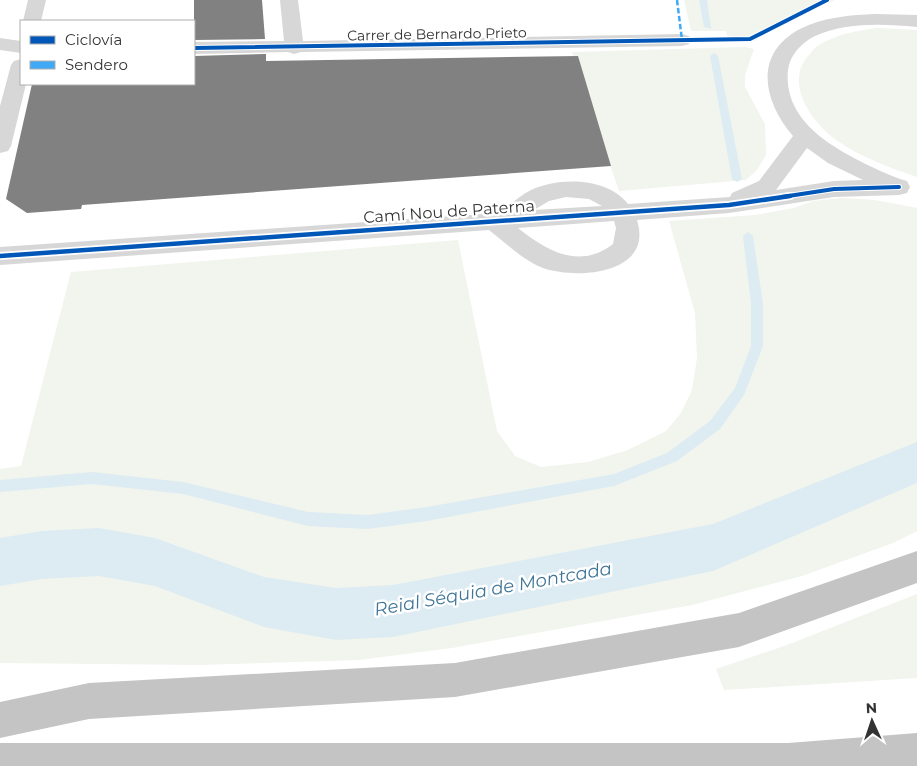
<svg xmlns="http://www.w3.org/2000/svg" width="917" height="766" font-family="Montserrat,sans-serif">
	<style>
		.green { fill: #f1f5ed }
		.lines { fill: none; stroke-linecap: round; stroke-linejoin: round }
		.stream { fill: #ddebf3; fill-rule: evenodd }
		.canal { fill: #ddebf3; fill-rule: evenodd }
		.building { fill: #818181 }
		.minor { fill: #d7d7d7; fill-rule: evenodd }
		.highway { fill: #c4c4c4; fill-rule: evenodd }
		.quiet { stroke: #3fa9f5; stroke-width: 2.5; stroke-dasharray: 5.5 2.5; stroke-linecap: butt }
		.cycleway-far1-casing { stroke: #fff; stroke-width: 6 }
		.cycleway-casing { stroke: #fff; stroke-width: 8 }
		.cycleway-far1 { stroke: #0057b8; stroke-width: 4 }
		.cycleway { stroke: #0057b8; stroke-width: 4.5 }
		.labels { text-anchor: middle; stroke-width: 5; stroke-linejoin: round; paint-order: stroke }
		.far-street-label { font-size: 14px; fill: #333; stroke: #fff }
		.street-label { font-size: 16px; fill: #333; stroke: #fff }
		.water-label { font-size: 18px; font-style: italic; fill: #3f7597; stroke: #fff }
	</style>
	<rect width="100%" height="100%" fill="#fff"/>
	<!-- green -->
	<g class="green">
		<path d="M 684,0 L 835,0 L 781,23 L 755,41 L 729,42 L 726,31 L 691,31 Z"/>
		<path d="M 877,28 L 917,30 L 917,177 C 888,167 860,157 835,139 C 810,120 785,83 808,56 C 812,52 815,47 819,45 C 837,34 856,31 877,28 Z"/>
		<path d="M 744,47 L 754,49 L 745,75 L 745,87 L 765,124 L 766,155 L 757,170 L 746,180 L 619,191 L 572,52 Z"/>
		<path d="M 841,198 L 875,200 L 917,208 L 917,531 L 893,543 L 802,576 L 692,605 L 452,648 L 359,660 L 200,665 L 0,663 L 0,469 L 21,466 L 71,272 L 458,240 L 497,431 L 515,456 L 541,467 L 588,462 L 628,450 L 666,431 L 681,413 L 692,390 L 697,358 L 695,313 L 669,221 L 755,215 L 794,208 L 813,201 Z"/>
		<path d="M 917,594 L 917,678 L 724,690 L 716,669 L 787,645 Z"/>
	</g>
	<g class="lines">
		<!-- stream -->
		<g class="stream">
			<path d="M 699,0 L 707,0 L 711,29 L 704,27 Z"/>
			<path d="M 714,53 L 718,56 L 742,179 L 737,182 L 732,179 L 710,56 Z"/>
			<path d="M 748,232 L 753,236 L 763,304 L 763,346 L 744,395 L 720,429 L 677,461 L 614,486 L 427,521 L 368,529 L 308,526 L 183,494 L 92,484 L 0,492 L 0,480 L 92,472 L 183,482 L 308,512 L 368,515 L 427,507 L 614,474 L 667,453 L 710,421 L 735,388 L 751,346 L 751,304 L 743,236 Z"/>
		</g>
		<!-- canal -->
		<path class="canal" d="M 917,442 L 917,483 L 713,571 L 393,637 L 336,640 L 264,627 L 155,586 L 99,576 L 42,579 L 0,586 L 0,538 L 42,531 L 99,528 L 155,538 L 264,577 L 336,588 L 393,585 L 713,524 Z"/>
	</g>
	<!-- building -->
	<g class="building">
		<path d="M 194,0 L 262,0 L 265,39 L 194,40 Z"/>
		<path d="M 266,54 L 266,61 L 578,56 L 611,166 L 82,205 L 81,209 L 27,213 L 6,199 L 32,84 L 194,84 L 194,56 Z"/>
	</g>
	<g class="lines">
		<!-- minor -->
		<g class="minor">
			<path d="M 28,0 L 46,0 L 41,21 L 23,21 Z"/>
			<path d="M 280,0 L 298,0 L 303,41 L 682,34 L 689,36 L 691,40 L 689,44 L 682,46 L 301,52 L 294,54 L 288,52 L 194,54 L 194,42 L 284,41 Z"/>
			<path d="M 875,14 L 917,15 L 917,27 C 884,24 847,22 815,36 C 801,43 790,55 788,70 C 783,121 832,148 872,167 C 883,172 895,178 907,181 L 910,187 L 907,193 L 899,195 L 834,197 L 729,213 L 637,220 C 654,274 578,280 543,268 C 522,260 506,243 489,230 L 0,265 L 0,247 L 484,214 L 491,212 L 499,213 C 510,205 519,196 531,190 C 559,177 607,177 628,204 L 730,197 L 732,193 L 759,181 L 793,136 C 763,101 753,54 800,29 C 823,17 851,15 875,14 ZM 807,148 L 828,163 L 863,180 L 834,181 L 776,190 ZM 566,197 L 589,199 L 602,206 L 534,210 L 549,201 ZM 614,221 L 616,228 L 613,244 C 579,270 547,251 518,228 Z"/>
			<path d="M 0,38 L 21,41 L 21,53 L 0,50 Z"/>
			<path d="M 21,59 L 21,84 L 26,84 L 11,146 L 8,151 L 0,153 L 0,106 L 11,65 L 14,61 Z"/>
		</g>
		<!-- highway -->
		<g class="highway">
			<path d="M 917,551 L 917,583 L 739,647 L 455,697 L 89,719 L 0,738 L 0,702 L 89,683 L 455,663 L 739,613 Z"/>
			<path d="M 917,733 L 917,766 L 0,766 L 0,743 L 788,743 Z"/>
		</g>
		<!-- quiet -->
		<path class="quiet" d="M 677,0 L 682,40"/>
		<!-- cycleway-far1 casing -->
		<g class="cycleway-far1-casing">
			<g id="cycleway-far1">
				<path d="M 194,48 L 750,39 L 827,0"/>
				<path d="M 782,197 L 834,189 L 899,187"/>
			</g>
		</g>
		<!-- cycleway casing -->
		<g class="cycleway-casing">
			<path id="cycleway" d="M 0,256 L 729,205 L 790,196"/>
		</g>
		<!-- cycleway-far1 -->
		<use href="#cycleway-far1" class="cycleway-far1"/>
		<!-- cycleway -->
		<use href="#cycleway" class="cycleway"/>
	</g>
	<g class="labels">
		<!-- far-street labels -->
		<g class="far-street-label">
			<text transform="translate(437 34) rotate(-1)" y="5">Carrer de Bernardo Prieto</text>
		</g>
		<!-- street labels -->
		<g class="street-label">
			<text transform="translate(449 211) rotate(-4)" y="6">Camí Nou de Paterna</text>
		</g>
		<!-- water labels -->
		<g class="water-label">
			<text transform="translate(493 589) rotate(-10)" y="6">Reial Séquia de Montcada</text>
		</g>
	</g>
	<!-- legend -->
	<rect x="20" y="20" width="175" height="65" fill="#ffffff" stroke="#adadad"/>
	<rect x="30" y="36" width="25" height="8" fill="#0057b8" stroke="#adadad"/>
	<text x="65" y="45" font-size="15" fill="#333333">Ciclovía</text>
	<rect x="30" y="61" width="25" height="8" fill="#3fa9f5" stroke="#adadad"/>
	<text x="65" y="70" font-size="15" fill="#333333">Sendero</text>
	<!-- north arrow -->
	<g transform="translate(872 721) rotate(357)" stroke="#ffffff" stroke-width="4" paint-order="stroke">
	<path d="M0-4L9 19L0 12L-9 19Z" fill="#333333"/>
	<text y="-8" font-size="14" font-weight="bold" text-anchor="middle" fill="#333333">N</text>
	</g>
</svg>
